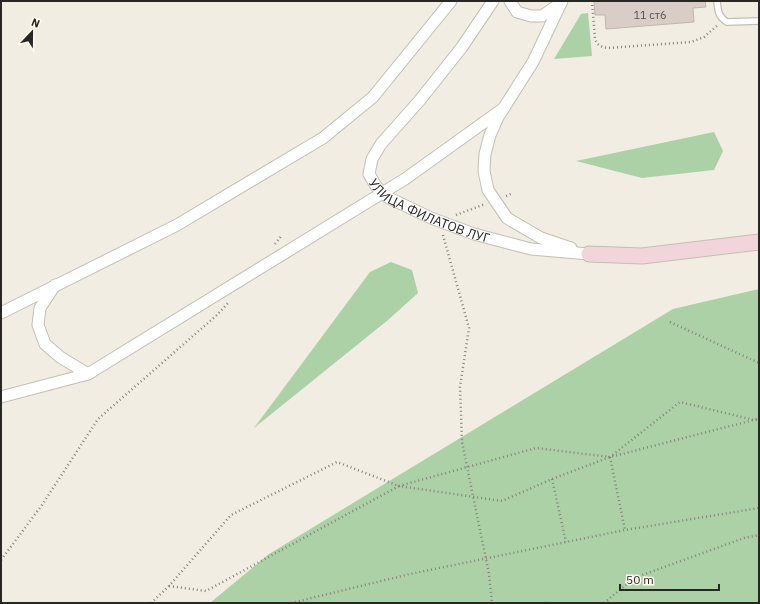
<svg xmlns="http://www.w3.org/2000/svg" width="760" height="604" font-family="'IBM Plex Sans',sans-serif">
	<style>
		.green { fill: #acd1a7 }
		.building { fill: #d8cdc7; stroke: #c0b6b0 }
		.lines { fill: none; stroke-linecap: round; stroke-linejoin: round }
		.lane-casing { stroke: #c3bfb5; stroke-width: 8 }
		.street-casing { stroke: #c3bfb5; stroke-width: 13 }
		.secondary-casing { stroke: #c3bfb5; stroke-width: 17 }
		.path { stroke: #86837c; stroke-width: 2.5; stroke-dasharray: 1 3; stroke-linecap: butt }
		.lane { stroke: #fff; stroke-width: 5.5 }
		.street { stroke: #fff; stroke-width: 11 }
		.secondary { stroke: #f2d5db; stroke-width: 15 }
		.labels { text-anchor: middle; stroke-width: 4; stroke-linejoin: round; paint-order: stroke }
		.number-label { font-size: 11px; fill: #55504c }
		.street-label { font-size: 13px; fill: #292723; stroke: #fffaf0 }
	</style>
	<rect width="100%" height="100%" fill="#f1ede2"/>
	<!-- green -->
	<g class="green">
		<path d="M 588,13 L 592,56 L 554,59 L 581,14 Z"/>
		<path d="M 714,132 L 723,151 L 714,170 L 642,178 L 576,161 Z"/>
		<path d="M 391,262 L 412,270 L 418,293 L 388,320 L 254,428 L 370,272 Z"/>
		<path d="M 759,289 L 759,603 L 210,603 L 269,554 L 673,309 Z"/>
	</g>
	<!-- building -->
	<path class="building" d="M 594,1 L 705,1 L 706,7 L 693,8 L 694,22 L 606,29 L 605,15 L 595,15 Z"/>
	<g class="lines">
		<!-- lane casing -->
		<g class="lane-casing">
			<path id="lane" d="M 717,1 C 718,10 718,17 727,22 L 759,21"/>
		</g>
		<!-- street casing -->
		<g class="street-casing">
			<g id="street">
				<path id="s1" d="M 493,1 L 462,47 L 420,100 L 381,144 L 372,159 L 369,174 L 376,186 L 387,197 L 431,218 L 474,234 L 531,249 L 589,254"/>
				<path d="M 510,1 L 517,12 L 531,16 L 542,16 L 561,3"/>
				<path d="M 562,1 L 533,62 L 498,117 L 490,135 L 485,154 L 484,171 L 488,190 L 507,218 L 541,238 L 571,248"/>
				<path d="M 55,285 L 40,308 L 38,325 L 45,344 L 60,357 L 88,374"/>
				<path d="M 1,313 L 177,225 L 323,138 L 373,97 L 451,1"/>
				<path d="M 1,397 L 88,374 L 405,179 L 504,108"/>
			</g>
		</g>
		<!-- secondary casing -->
		<g class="secondary-casing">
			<path id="secondary" d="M 589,254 L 642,256 L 759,242"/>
		</g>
		<!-- path -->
		<g class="path">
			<path d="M 592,1 L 595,39 C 597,45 601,47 608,48 L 691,42 L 704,37 L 718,25"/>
			<path d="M 506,196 L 513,193"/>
			<path d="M 456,215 L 485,204"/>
			<path d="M 443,235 L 469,328 L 460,387 L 462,442 L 489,574 L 492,603"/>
			<path d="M 275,244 L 282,235"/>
			<path d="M 670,322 L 759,363"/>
			<path d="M 610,457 L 625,530"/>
			<path d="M 552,479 L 566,542"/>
			<path d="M 1,560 L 42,505 L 98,419 L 217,315 L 228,303"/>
			<path d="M 169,586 L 206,591 L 399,486 L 502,501 L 552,479 L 610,457 L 754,420 L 759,420"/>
			<path d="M 151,603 L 169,586 L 231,515 L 337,462 L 399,486 L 536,448 L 610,457 L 680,402 L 754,420 L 759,418"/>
			<path d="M 291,603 L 410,574 L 625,530 L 759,508"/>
			<path d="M 545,603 L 549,602"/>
			<path d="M 604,603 L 634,578 L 744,538 L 759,535"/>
		</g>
		<!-- lane -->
		<use href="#lane" class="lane"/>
		<!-- street -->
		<use href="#street" class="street"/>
		<!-- secondary -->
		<use href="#secondary" class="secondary"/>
	</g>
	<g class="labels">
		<!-- number labels -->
		<g class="number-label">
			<text x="650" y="19">11 ст6</text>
		</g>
		<!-- street labels -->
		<g class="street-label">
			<text dy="5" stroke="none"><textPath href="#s1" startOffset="288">УЛИЦА ФИЛАТОВ ЛУГ</textPath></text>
		</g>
	</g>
	<!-- border -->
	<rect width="760" height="604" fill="none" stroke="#292723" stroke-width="4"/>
	<!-- north arrow -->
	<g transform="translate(32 32) rotate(22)" stroke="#fffaf0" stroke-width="3" paint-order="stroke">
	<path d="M0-3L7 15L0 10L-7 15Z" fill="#292723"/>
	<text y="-6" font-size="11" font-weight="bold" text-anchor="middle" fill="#292723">N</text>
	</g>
	<!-- scale -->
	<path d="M620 584v6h99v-6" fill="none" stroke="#292723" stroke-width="2"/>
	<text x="626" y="584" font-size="12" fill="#292723" stroke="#fffaf0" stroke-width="3" paint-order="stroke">50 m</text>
</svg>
